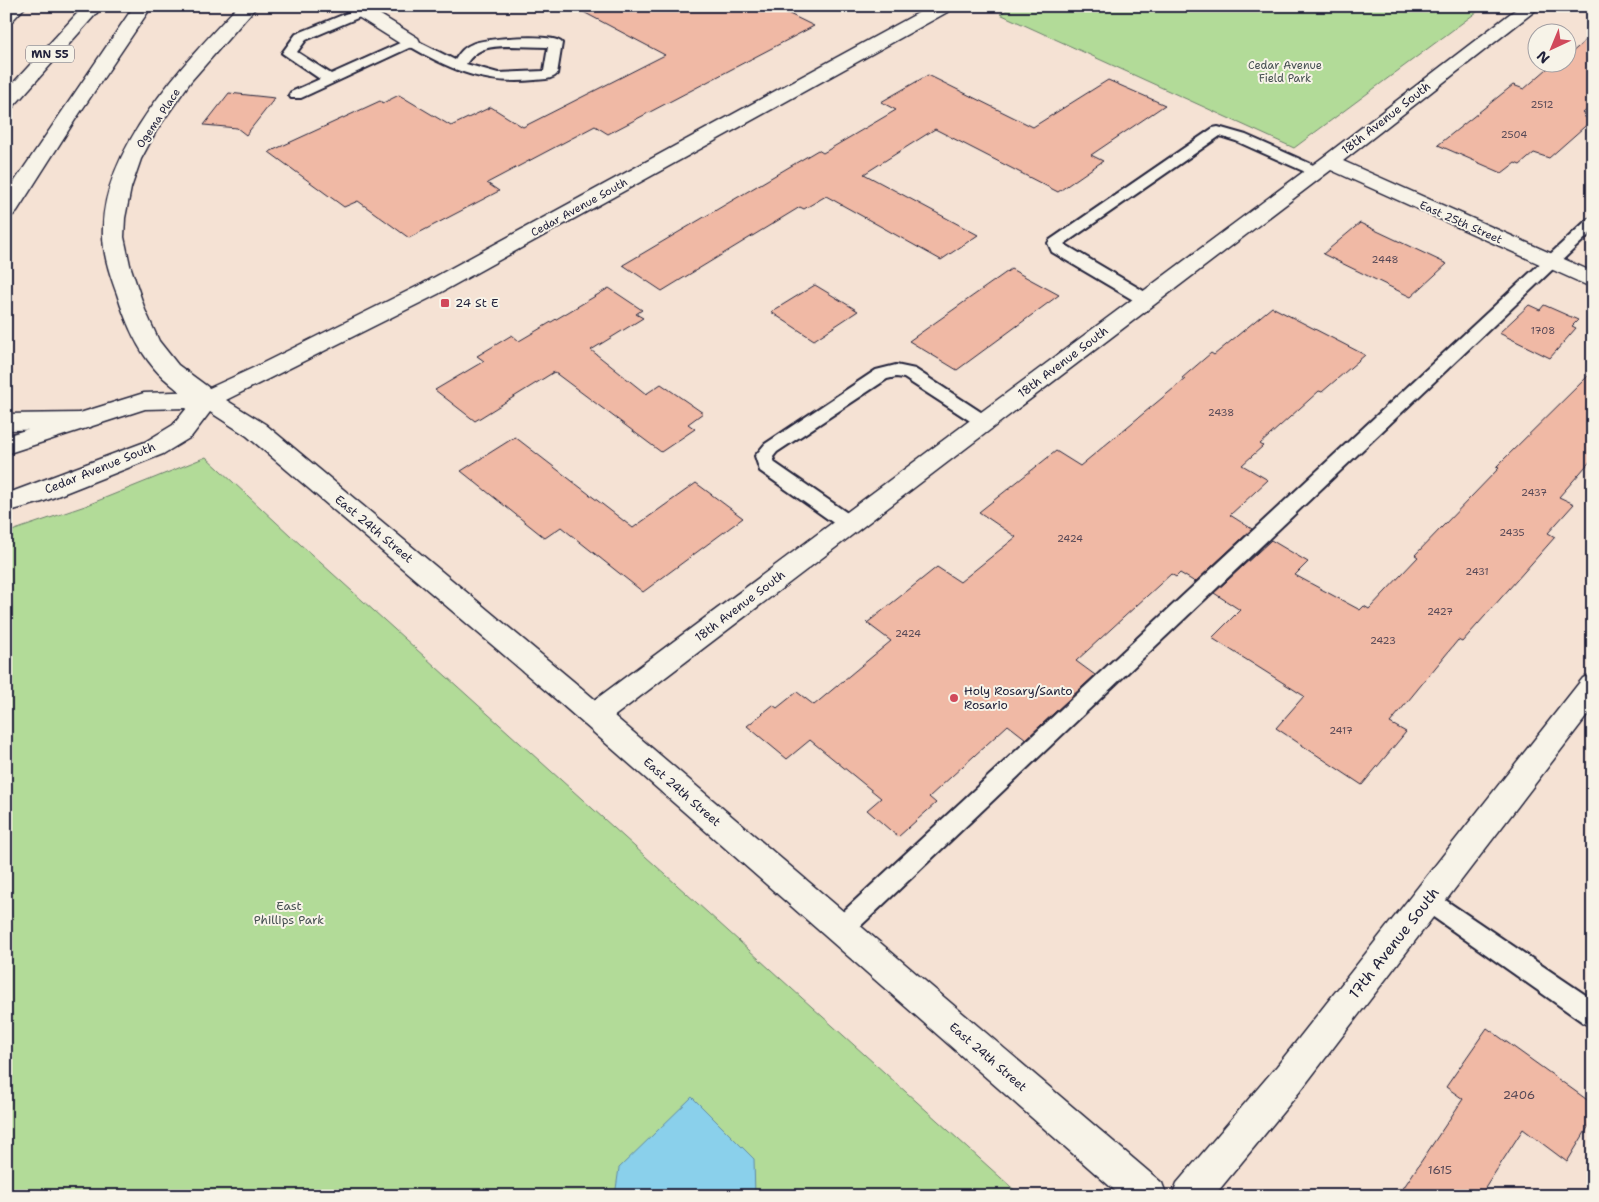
<svg xmlns="http://www.w3.org/2000/svg" width="1599" height="1202" font-family="'Shantell Sans',sans-serif">
	<style>
		.green { fill: #b2db98; stroke: #6a7e6a }
		.water { fill: #8ad0eb; stroke: #608aa5 }
		.building { fill: #f0b9a5; stroke: #22223b }
		.lines { fill: none; stroke-linecap: round; stroke-linejoin: round }
		.lane-casing { stroke: #22223b; stroke-width: 4 }
		.street-casing { stroke: #22223b; stroke-width: 3 }
		.secondary-casing { stroke: #22223b; stroke-width: 3 }
		.highway-casing { stroke: #22223b; stroke-width: 3 }
		.lane { fill: #f7f3e8; fill-rule: evenodd }
		.street { fill: #f7f3e8; fill-rule: evenodd }
		.secondary { fill: #f7f3e8; fill-rule: evenodd }
		.highway { fill: #f7f3e8; fill-rule: evenodd }
		.poi-dot { fill: #d1495b; stroke: #f7f3e8; stroke-width: 2 }
		.labels { text-anchor: middle; stroke-width: 4; stroke-linejoin: round; paint-order: stroke }
		.number-label { font-size: 10px; fill: #564856 }
		.shield { fill: #f7f3e8; stroke: #62616f; stroke-width: 1 }
		.shield-label { font-size: 11px; font-weight: bold; fill: #22223b }
		.far-park-label { font-size: 11px; fill: #465052; stroke: #f7f3e8 }
		.far-street-label { font-size: 11px; fill: #22223b; stroke: #f7f3e8 }
		.street-label { font-size: 12px; fill: #22223b; stroke: #f7f3e8 }
		.poi-label { font-size: 12px; fill: #22223b; stroke: #f7f3e8; text-anchor: start }
		.park-label { font-size: 12px; fill: #465052; stroke: #f7f3e8 }
		.near-number-label { font-size: 12px; fill: #564856 }
		.near-street-label { font-size: 15px; fill: #22223b; stroke: #f7f3e8 }
	</style>
	<rect width="100%" height="100%" fill="#f5e2d4"/>
	<filter id="ink" filterUnits="userSpaceOnUse"><feTurbulence type="fractalNoise" baseFrequency=".02" numOctaves="2"/><feDisplacementMap in="SourceGraphic" scale="10" xChannelSelector="R" yChannelSelector="G"/><feConvolveMatrix kernelMatrix="1 2 1 2 8 2 1 2 1" color-interpolation-filters="sRGB"/></filter>
	<g filter="url(#ink)">
		<!-- green -->
		<g class="green">
			<path d="M 1014,6 L 1485,6 L 1294,148 L 1000,14 Z"/>
			<path d="M 206,457 L 290,535 L 1021,1196 L 6,1196 L 6,533 L 85,506 Z"/>
		</g>
		<!-- water -->
		<path class="water" d="M 692,1097 L 754,1159 L 755,1196 L 615,1196 L 619,1168 Z"/>
		<!-- building -->
		<g class="building">
			<path d="M 572,6 L 773,6 L 814,26 L 608,134 L 595,126 L 487,183 L 499,191 L 409,238 L 358,201 L 344,207 L 269,152 L 380,101 L 383,103 L 399,95 L 451,126 L 491,107 L 523,127 L 665,55 Z"/>
			<path d="M 1593,34 L 1593,105 L 1583,113 L 1585,114 L 1583,116 L 1592,120 L 1549,158 L 1534,153 L 1520,165 L 1515,163 L 1502,173 L 1438,145 L 1513,85 L 1524,89 L 1555,62 L 1566,62 L 1566,53 L 1570,54 Z"/>
			<path d="M 928,75 L 1033,127 L 1108,80 L 1165,105 L 1091,155 L 1103,161 L 1058,192 L 935,129 L 864,174 L 978,235 L 941,260 L 826,196 L 804,209 L 800,207 L 662,291 L 623,265 L 818,150 L 823,153 L 896,110 L 881,102 Z"/>
			<path d="M 229,93 L 275,98 L 246,135 L 237,128 L 204,125 Z"/>
			<path d="M 1360,223 L 1447,264 L 1411,297 L 1323,254 Z"/>
			<path d="M 1011,269 L 1059,295 L 957,370 L 909,341 Z"/>
			<path d="M 815,285 L 858,311 L 814,340 L 771,312 Z"/>
			<path d="M 609,288 L 642,310 L 636,314 L 643,318 L 591,350 L 646,394 L 661,384 L 703,413 L 688,424 L 695,429 L 661,452 L 554,372 L 475,421 L 435,390 L 484,361 L 477,356 L 512,335 L 519,341 Z"/>
			<path d="M 1529,305 L 1540,310 L 1544,305 L 1578,320 L 1572,326 L 1576,328 L 1550,358 L 1499,333 Z"/>
			<path d="M 1272,307 L 1365,355 L 1322,392 L 1319,391 L 1260,444 L 1263,446 L 1242,465 L 1268,480 L 1230,515 L 1252,529 L 1195,582 L 1180,573 L 1176,577 L 1171,574 L 1076,661 L 1095,675 L 1026,739 L 1008,725 L 929,797 L 936,803 L 898,837 L 867,810 L 881,798 L 810,740 L 787,759 L 747,726 L 773,705 L 777,708 L 797,692 L 814,705 L 891,641 L 867,623 L 937,567 L 960,582 L 1016,537 L 979,512 L 1056,451 L 1080,466 L 1185,379 L 1182,378 L 1211,353 L 1214,355 Z"/>
			<path d="M 1593,371 L 1593,458 L 1559,497 L 1574,504 L 1548,533 L 1555,537 L 1462,642 L 1458,640 L 1390,723 L 1406,732 L 1362,785 L 1276,728 L 1304,696 L 1212,638 L 1240,610 L 1214,593 L 1271,540 L 1308,562 L 1295,575 L 1360,610 L 1364,606 L 1369,609 L 1418,557 L 1415,555 L 1499,468 L 1496,467 Z"/>
			<path d="M 515,437 L 633,528 L 696,483 L 743,518 L 643,592 L 561,527 L 545,538 L 461,471 Z"/>
			<path d="M 1487,1028 L 1593,1104 L 1593,1119 L 1567,1162 L 1523,1129 L 1480,1196 L 1398,1196 L 1463,1099 L 1446,1087 Z"/>
		</g>
		<g class="lines">
			<!-- lane casing -->
			<g class="lane-casing">
				<g id="lane">
					<path d="M 362,7 L 367,8 L 369,11 L 367,14 L 306,40 L 297,52 L 331,74 L 411,38 L 455,60 C 460,52 464,47 472,44 C 485,38 554,33 562,43 L 557,74 C 552,80 543,79 535,80 C 486,85 453,71 411,47 L 301,98 L 291,98 L 289,95 L 291,92 L 320,79 L 282,53 L 296,34 ZM 511,46 L 548,47 L 544,71 L 498,73 L 466,64 C 477,47 492,46 511,46 Z"/>
					<path d="M 1218,127 L 1246,135 L 1320,168 L 1322,171 L 1320,174 L 1310,174 L 1236,141 L 1220,136 L 1064,244 L 1152,296 L 1154,300 L 1152,304 L 1146,305 L 1140,304 L 1052,252 L 1048,243 L 1050,240 L 1213,128 Z"/>
					<path d="M 1593,217 L 1593,231 L 849,937 L 841,940 L 833,937 L 829,929 L 833,921 L 1588,219 Z"/>
					<path d="M 896,365 L 915,369 L 990,418 L 993,422 L 990,426 L 984,428 L 978,426 L 904,378 L 896,377 L 887,379 L 777,452 L 773,457 L 775,463 L 856,519 L 859,524 L 856,529 L 849,531 L 842,529 L 760,471 L 755,456 L 765,444 L 876,370 Z"/>
					<path d="M 1427,889 L 1435,893 L 1593,1000 L 1593,1027 L 1584,1023 L 1419,907 L 1415,900 L 1419,893 Z"/>
				</g>
			</g>
			<!-- street casing -->
			<g class="street-casing">
				<g id="street">
					<path d="M 238,6 L 257,6 L 191,81 L 156,131 L 141,159 L 131,188 L 125,218 L 124,237 L 130,265 L 145,310 L 159,341 L 178,365 L 216,393 L 219,399 L 216,405 C 212,406 208,407 205,407 C 193,404 162,378 154,368 C 136,347 125,320 117,294 C 109,273 102,251 103,228 C 104,147 185,62 238,6 Z"/>
					<path d="M 344,6 L 366,6 L 418,38 L 420,42 L 418,46 L 411,48 L 404,46 L 347,10 Z"/>
					<path d="M 1520,6 L 1541,6 L 1343,161 L 1593,272 L 1593,288 L 1331,170 L 604,724 L 594,728 L 584,724 L 579,716 L 584,708 L 1322,158 Z"/>
					<path d="M 1593,674 L 1593,708 L 1301,1090 L 1214,1196 L 1172,1196 L 1177,1183 L 1277,1066 L 1583,678 Z"/>
				</g>
			</g>
			<!-- secondary casing -->
			<g class="secondary-casing">
				<path id="secondary" d="M 931,6 L 954,6 L 951,10 L 438,294 L 226,400 L 265,424 L 579,686 L 1162,1183 L 1167,1196 L 1121,1196 L 559,702 L 247,436 L 210,412 L 191,437 L 163,454 L 42,502 L 6,512 L 6,494 L 145,442 L 173,425 L 187,408 L 145,409 L 6,454 L 6,436 L 144,393 L 203,391 L 253,368 L 422,284 Z"/>
			</g>
			<!-- highway casing -->
			<g class="highway-casing">
				<g id="highway">
					<path d="M 26,6 L 12,21 L 6,22 L 7,6 Z"/>
					<path d="M 84,6 L 103,6 L 13,107 L 6,109 L 6,91 Z"/>
					<path d="M 134,6 L 152,6 L 75,120 L 17,211 L 13,215 L 6,217 L 6,194 Z"/>
					<path d="M 82,413 L 91,415 L 94,421 L 91,427 L 82,429 L 6,430 L 6,414 Z"/>
				</g>
			</g>
			<!-- lane -->
			<use href="#lane" class="lane"/>
			<!-- street -->
			<use href="#street" class="street"/>
			<!-- secondary -->
			<use href="#secondary" class="secondary"/>
			<!-- highway -->
			<use href="#highway" class="highway"/>
		</g>
	</g>
	<!-- markers -->
	<g class="poi-dot">
		<rect x="440" y="298" width="10" height="10" rx="2.5"/>
		<circle cx="954" cy="698" r="5"/>
	</g>
	<g class="labels">
		<!-- number labels -->
		<g class="number-label">
			<text x="1542" y="108">2512</text>
			<text x="1514" y="138">2504</text>
			<text x="1385" y="263">2448</text>
			<text x="1543" y="334">1708</text>
			<text x="1221" y="416">2438</text>
			<text x="1534" y="496">2437</text>
			<text x="1512" y="536">2435</text>
			<text x="1070" y="542">2424</text>
			<text x="1477" y="575">2431</text>
			<text x="1440" y="615">2427</text>
			<text x="908" y="637">2424</text>
			<text x="1383" y="644">2423</text>
			<text x="1341" y="734">2417</text>
		</g>
		<!-- shield labels -->
		<rect class="shield" x="26" y="45.5" width="48" height="17" rx="4"/>
		<g class="shield-label">
			<text x="50" y="58">MN 55</text>
		</g>
		<!-- far-park labels -->
		<g class="far-park-label">
			<text x="1285" y="69">Cedar Avenue<tspan x="1285" dy="13">Field Park</tspan></text>
		</g>
		<!-- far-street labels -->
		<g class="far-street-label">
			<text transform="translate(158 118) rotate(-56)" y="4">Ogema Place</text>
			<text transform="translate(579 207) rotate(-29)" y="4">Cedar Avenue South</text>
			<text transform="translate(1461 222) rotate(24)" y="4">East 25th Street</text>
		</g>
		<!-- street labels -->
		<g class="street-label">
			<text transform="translate(1386 118) rotate(-38)" y="4">18th Avenue South</text>
			<text transform="translate(1063 362) rotate(-37)" y="4">18th Avenue South</text>
			<text transform="translate(100 468) rotate(-22)" y="4">Cedar Avenue South</text>
			<text transform="translate(374 529) rotate(40)" y="4">East 24th Street</text>
			<text transform="translate(740 606) rotate(-37)" y="4">18th Avenue South</text>
			<text transform="translate(682 792) rotate(41)" y="4">East 24th Street</text>
			<text transform="translate(988 1057) rotate(41)" y="4">East 24th Street</text>
		</g>
		<!-- poi labels -->
		<g class="poi-label">
			<text x="455" y="307">24 St E</text>
			<text x="964" y="695">Holy Rosary/Santo<tspan x="964" dy="14">Rosario</tspan></text>
		</g>
		<!-- park labels -->
		<g class="park-label">
			<text x="289" y="910">East<tspan x="289" dy="14">Phillips Park</tspan></text>
		</g>
		<!-- near-number labels -->
		<g class="near-number-label">
			<text x="1519" y="1099">2406</text>
			<text x="1440" y="1174">1615</text>
		</g>
		<!-- near-street labels -->
		<g class="near-street-label">
			<text transform="translate(1394 943) rotate(-52)" y="5">17th Avenue South</text>
		</g>
	</g>
	<!-- margin -->
	<rect width="1599" height="1202" fill="none" stroke="#f7f3e8" stroke-width="25"/>
	<rect x="12" y="12" width="1574" height="1177" fill="none" stroke="#22223b" stroke-width="2" filter="url(#ink)"/>
	<!-- north arrow -->
	<g transform="translate(1552 48) rotate(224)"><circle r="24" fill="#f7f3e8" stroke="#a29fa3"/>
	<path d="M0-4L9 19L0 12L-9 19Z" fill="#d1495b"/>
	<text y="-8" font-size="14" font-weight="bold" text-anchor="middle" fill="#22223b">N</text>
	</g>
</svg>
